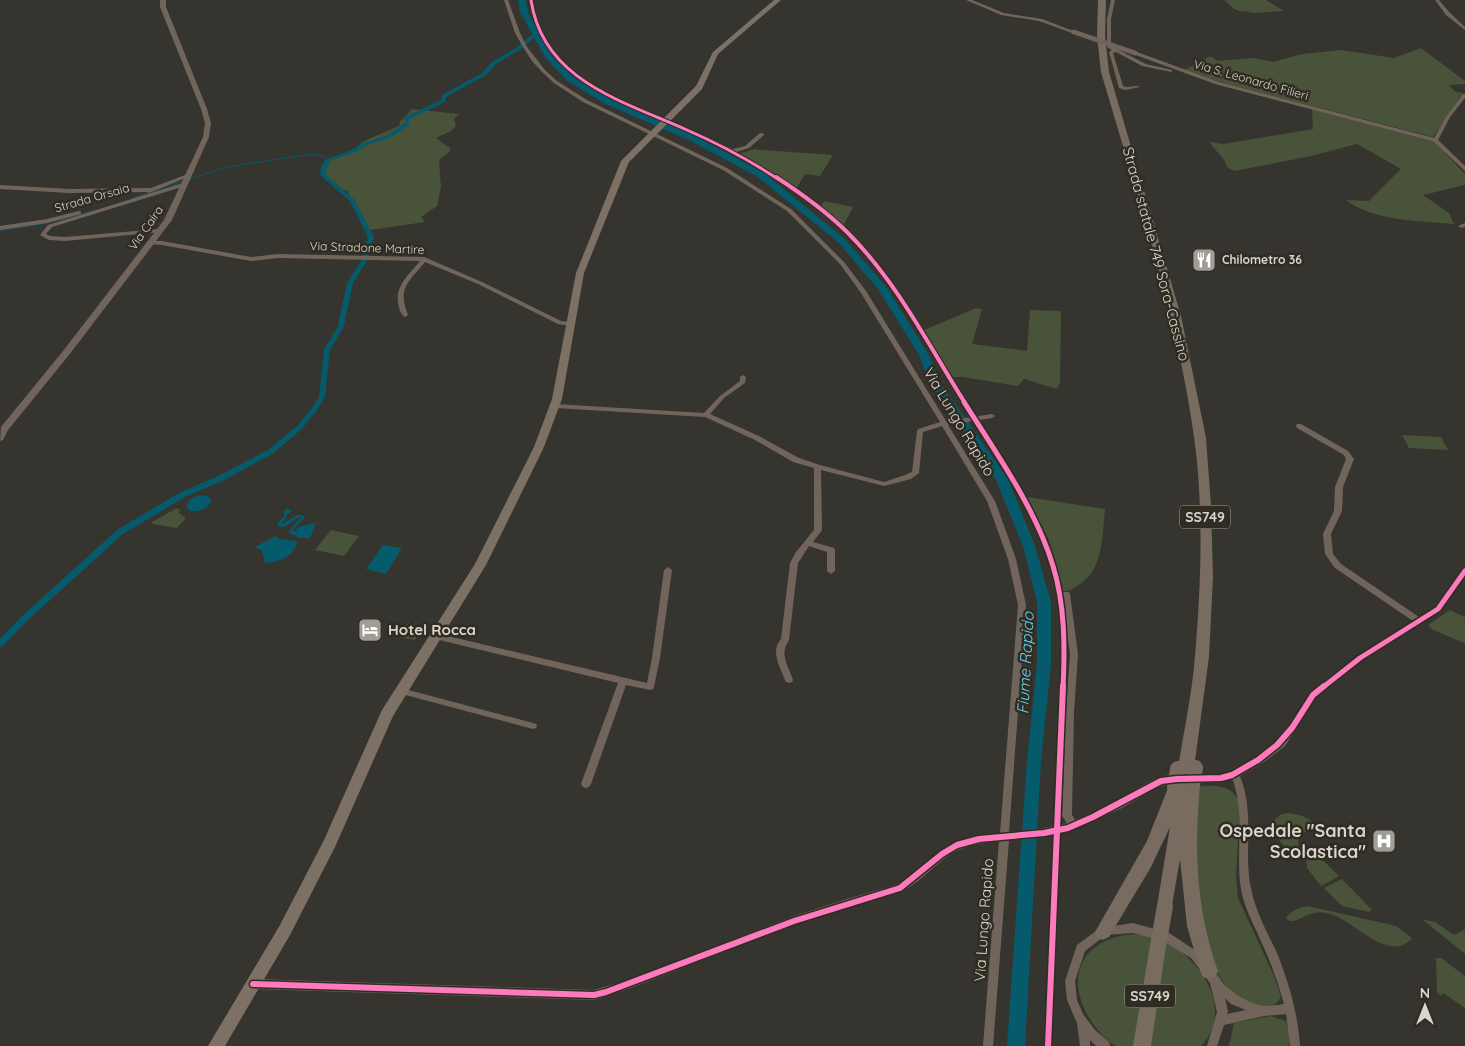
<svg xmlns="http://www.w3.org/2000/svg" width="1465" height="1046" font-family="Quicksand,sans-serif">
	<style>
		.green { fill: #495339 }
		.water { fill: #055b6c }
		.lines { fill: none; stroke-linecap: round; stroke-linejoin: round }
		.stream { stroke: #055b6c; stroke-width: 1 }
		.canal { fill: #055b6c; fill-rule: evenodd }
		.river { fill: #055b6c; fill-rule: evenodd }
		.minor { fill: #71655b; fill-rule: evenodd }
		.tertiary { fill: #71655b; fill-rule: evenodd }
		.secondary { fill: #7d7064; fill-rule: evenodd }
		.trunk { fill: #786c61; fill-rule: evenodd }
		.minor-bridge { stroke: #71655b; stroke-width: 5 }
		.trunk-bridge { stroke: #786c61; stroke-width: 16 }
		.cycleway-far3-casing { stroke: #302c21; stroke-width: 5 }
		.cycleway-far2-casing { stroke: #302c21; stroke-width: 6 }
		.cycleway-far1-casing { stroke: #302c21; stroke-width: 8 }
		.cycleway-casing { stroke: #302c21; stroke-width: 9 }
		.cycleway-far3 { stroke: #fd7abc; stroke-width: 3 }
		.cycleway-far2 { stroke: #fd7abc; stroke-width: 4 }
		.cycleway-far1 { stroke: #fd7abc; stroke-width: 5 }
		.cycleway { stroke: #fd7abc; stroke-width: 6 }
		.labels { text-anchor: middle; stroke-width: 5; stroke-linejoin: round; paint-order: stroke }
		.far-street-label { font-size: 12px; fill: #d8d5ce; stroke: #302c21 }
		.far-poi-label { font-size: 12px; font-weight: bold; fill: #d8d5ce; stroke: #302c21; text-anchor: start }
		.shield { fill: #302c21; stroke: #a6a29a; stroke-width: 1 }
		.shield-label { font-size: 14px; font-weight: bold; fill: #d8d5ce }
		.street-label { font-size: 15px; fill: #d8d5ce; stroke: #302c21 }
		.poi-label { font-size: 15px; font-weight: bold; fill: #d8d5ce; stroke: #302c21; text-anchor: start }
		.water-label { font-size: 16px; font-style: italic; fill: #65d6f3; stroke: #302c21 }
		.near-poi-label { font-size: 18px; font-weight: bold; fill: #d8d5ce; stroke: #302c21; text-anchor: end }
	</style>
	<rect width="100%" height="100%" fill="#36342e"/>
	<!-- green -->
	<g class="green">
		<path d="M 1224,0 L 1266,0 L 1284,11 L 1254,13 L 1245,11 L 1242,12 L 1234,9 Z"/>
		<path d="M 1421,48 L 1465,81 L 1465,84 L 1449,85 L 1455,92 L 1463,93 L 1433,137 L 1223,83 L 1185,70 L 1210,56 L 1218,61 L 1254,58 L 1273,62 L 1302,54 L 1341,50 L 1394,58 Z"/>
		<path d="M 412,109 L 459,114 L 454,119 L 456,126 L 451,131 L 436,138 L 450,148 L 450,151 L 439,160 L 441,187 L 437,206 L 421,217 L 425,222 L 370,230 L 347,197 L 349,191 L 334,188 L 324,172 L 332,158 L 356,149 L 362,142 L 399,126 L 400,122 Z"/>
		<path d="M 1312,109 L 1433,140 L 1465,174 L 1465,185 L 1423,195 L 1449,213 L 1454,224 C 1420,221 1373,221 1346,200 L 1369,201 L 1401,169 L 1357,144 L 1307,157 L 1234,171 L 1227,167 L 1225,161 L 1209,142 L 1223,144 L 1313,129 Z"/>
		<path d="M 755,149 L 763,150 L 833,155 L 820,176 L 805,174 L 796,189 L 738,154 Z"/>
		<path d="M 824,201 L 853,207 L 843,226 L 821,207 Z"/>
		<path d="M 976,308 L 982,309 L 972,344 L 1027,351 L 1030,310 L 1061,311 L 1060,382 L 1057,389 L 1024,379 L 1018,386 L 963,377 L 953,377 L 924,330 Z"/>
		<path d="M 1402,435 L 1441,437 L 1448,450 L 1409,448 Z"/>
		<path d="M 1027,497 L 1105,509 C 1102,536 1104,571 1077,586 C 1072,589 1069,592 1063,591 L 1048,538 Z"/>
		<path d="M 177,508 L 180,510 L 179,513 L 186,518 L 177,528 L 153,524 L 152,522 Z"/>
		<path d="M 331,530 L 359,536 L 344,556 L 315,550 Z"/>
		<path d="M 1450,610 L 1465,617 L 1465,643 L 1433,630 L 1428,625 Z"/>
		<path d="M 408,623 L 416,625 L 421,630 L 415,640 L 399,637 Z"/>
		<path d="M 1199,786 C 1216,785 1234,785 1240,804 L 1236,878 L 1238,898 L 1274,976 L 1281,997 L 1277,1003 L 1270,1007 L 1256,1007 L 1245,1003 L 1227,988 L 1205,953 L 1193,865 Z"/>
		<path d="M 1287,813 C 1300,814 1308,817 1317,826 L 1298,836 L 1299,860 C 1287,848 1270,837 1275,819 L 1282,814 Z"/>
		<path d="M 1309,847 L 1339,876 L 1321,886 L 1307,868 L 1306,848 Z"/>
		<path d="M 1342,879 L 1372,910 L 1369,912 L 1342,906 L 1324,888 Z"/>
		<path d="M 1308,906 L 1396,926 L 1412,938 C 1389,965 1354,920 1330,914 C 1309,908 1300,923 1289,921 L 1286,918 C 1291,910 1299,908 1308,906 Z"/>
		<path d="M 1422,919 L 1435,922 L 1454,935 L 1465,929 L 1465,954 Z"/>
		<path d="M 1135,934 C 1147,936 1158,938 1169,944 C 1203,962 1234,1012 1201,1046 C 1181,1046 1160,1046 1140,1046 C 1133,1046 1124,1046 1117,1046 C 1110,1044 1101,1034 1097,1029 C 1062,985 1076,938 1135,934 Z"/>
		<path d="M 1436,958 L 1441,958 L 1465,976 L 1465,1008 L 1443,993 L 1441,996 L 1437,992 Z"/>
		<path d="M 1270,1016 L 1286,1021 L 1289,1034 L 1289,1046 L 1229,1046 L 1234,1023 Z"/>
	</g>
	<!-- water -->
	<g class="water">
		<path d="M 199,495 L 208,496 L 212,501 C 206,510 200,512 190,511 L 186,506 L 190,499 Z"/>
		<path d="M 287,508 L 292,511 L 288,514 L 282,524 L 297,515 L 306,516 L 292,531 L 296,531 L 298,527 L 316,523 L 310,538 L 299,538 L 288,532 L 301,517 C 292,518 288,530 277,526 C 278,520 283,519 285,514 L 283,513 Z"/>
		<path d="M 276,536 L 279,539 L 297,541 C 295,557 279,562 265,563 L 262,551 L 255,547 Z"/>
		<path d="M 383,545 L 402,548 L 386,574 L 366,569 Z"/>
	</g>
	<g class="lines">
		<!-- stream -->
		<g class="stream">
			<path d="M 190,179 L 226,167 L 313,154 L 326,157 L 328,160"/>
			<path d="M 133,198 L 183,181"/>
			<path d="M 52,222 L 93,211"/>
			<path d="M 0,231 L 47,223"/>
		</g>
		<!-- canal -->
		<path class="canal" d="M 534,33 L 538,34 L 520,50 L 497,63 L 486,75 L 446,97 L 445,102 L 409,119 L 409,125 L 392,137 L 367,145 L 356,152 L 330,161 L 327,168 L 326,175 L 354,199 L 374,237 L 367,261 L 353,283 L 344,326 L 330,350 L 325,397 L 317,410 L 302,429 L 272,454 L 224,480 L 185,497 L 123,534 L 28,620 L 3,646 L 0,647 L 0,639 L 22,616 L 117,530 L 179,493 L 218,476 L 268,450 L 298,425 L 312,408 L 319,397 L 324,350 L 338,326 L 347,283 L 361,261 L 368,237 L 350,201 L 320,175 L 321,168 L 325,160 L 352,150 L 363,143 L 388,135 L 405,123 L 405,117 L 441,100 L 442,95 L 482,73 L 493,61 L 516,48 Z"/>
		<!-- river -->
		<path class="river" d="M 518,0 L 526,0 L 528,12 L 552,56 L 572,76 L 611,100 L 697,137 L 764,173 L 845,239 L 887,288 L 929,355 L 940,382 L 1008,479 L 1035,546 L 1051,602 L 1051,664 L 1041,761 L 1025,1046 L 1007,1046 L 1027,761 L 1037,664 L 1037,602 L 1023,546 L 996,480 L 929,382 L 919,355 L 878,289 L 839,243 L 758,177 L 691,141 L 605,104 L 566,80 L 545,57 L 520,12 Z"/>
		<!-- minor -->
		<g class="minor">
			<path d="M 504,0 L 508,0 L 520,33 L 527,47 L 545,70 L 557,81 L 587,100 L 727,168 L 791,209 L 844,262 L 866,291 L 946,421 L 992,414 L 995,416 L 992,418 L 948,425 L 995,501 L 1016,559 L 1026,605 L 1009,832 L 1040,829 L 1067,823 L 1062,816 L 1066,712 L 1070,654 L 1062,594 L 1063,592 L 1069,592 L 1070,594 L 1078,654 L 1074,712 L 1072,815 L 1075,820 C 1089,814 1102,809 1115,802 C 1133,793 1159,770 1180,776 L 1182,779 L 1180,782 L 1157,787 L 1122,808 L 1090,822 L 1066,831 L 1040,838 L 1009,840 L 993,1046 L 983,1046 L 999,841 L 971,845 L 953,852 L 939,863 L 918,881 L 903,891 L 847,907 L 794,925 L 631,988 L 594,1000 L 253,989 L 249,987 L 248,984 L 249,981 L 253,979 L 594,990 L 631,979 L 794,916 L 847,899 L 898,884 L 911,875 L 932,857 L 947,846 L 971,837 L 1000,833 L 1018,605 L 1008,559 L 987,501 L 942,426 L 923,432 L 919,473 L 911,479 L 884,486 L 821,470 L 822,530 L 813,542 L 834,548 L 835,550 L 835,571 L 831,574 L 827,571 L 827,552 L 809,546 L 798,563 L 789,640 C 779,654 788,665 793,680 L 792,682 L 789,683 L 786,682 L 785,680 C 780,667 770,651 781,639 L 790,563 L 796,552 L 814,530 L 814,468 L 793,462 L 755,440 L 705,417 L 555,408 L 552,406 L 555,404 L 704,413 L 720,396 L 740,381 L 740,377 L 743,375 L 746,377 L 745,383 L 724,398 L 710,414 L 759,436 L 799,458 L 820,465 L 884,482 L 905,475 L 912,472 L 917,431 L 918,429 L 940,422 L 861,293 L 840,264 L 787,211 L 723,170 L 583,102 L 554,83 L 542,72 L 532,61 L 523,47 L 515,33 Z"/>
			<path d="M 966,0 L 972,0 L 1004,13 L 1042,19 L 1076,32 L 1072,33 L 1039,21 L 1001,15 Z"/>
			<path d="M 1111,0 L 1115,0 L 1111,19 L 1111,46 L 1146,64 L 1172,70 L 1172,72 L 1142,66 L 1116,52 L 1113,53 L 1123,86 C 1129,89 1135,84 1140,87 L 1125,90 L 1119,88 L 1109,52 L 1112,50 L 1107,47 L 1107,19 Z"/>
			<path d="M 1435,0 L 1439,0 L 1450,13 L 1465,27 L 1465,30 L 1446,15 Z"/>
			<path d="M 1133,52 L 1137,52 L 1219,82 L 1434,138 L 1446,117 L 1463,94 L 1465,94 L 1465,98 L 1450,117 L 1438,140 L 1465,166 L 1465,171 L 1433,141 L 1215,84 L 1133,54 Z"/>
			<path d="M 665,120 L 669,120 L 733,149 L 745,146 L 760,133 L 765,134 L 749,148 L 733,153 L 665,122 Z"/>
			<path d="M 185,175 L 190,176 L 149,193 L 147,192 L 69,193 L 0,189 L 0,185 L 69,189 L 151,188 Z"/>
			<path d="M 183,183 L 185,184 L 185,186 L 52,227 L 46,234 L 50,236 L 65,237 L 159,229 L 162,231 L 161,232 L 65,241 L 49,240 L 40,235 L 48,225 Z"/>
			<path d="M 79,211 L 81,212 L 81,214 L 47,223 L 0,230 L 0,226 L 47,219 Z"/>
			<path d="M 1465,223 L 1465,227 L 1461,228 L 1458,226 Z"/>
			<path d="M 151,241 L 162,241 L 251,257 L 278,254 L 424,257 L 482,282 L 561,321 L 570,322 L 573,324 L 570,326 L 558,324 L 478,284 L 425,262 C 409,282 397,287 408,315 L 405,317 C 401,314 400,312 399,307 C 393,287 409,275 420,261 L 278,258 L 251,261 L 162,245 L 149,244 L 149,242 Z"/>
			<path d="M 1297,424 L 1301,424 L 1348,451 L 1354,459 L 1343,487 L 1342,511 L 1331,534 L 1333,554 L 1341,564 L 1419,617 L 1435,607 L 1462,569 L 1465,568 L 1465,577 L 1441,611 L 1363,660 L 1316,697 L 1285,746 L 1264,762 L 1240,776 C 1256,816 1242,853 1252,893 C 1257,914 1268,934 1277,953 C 1289,983 1298,1014 1300,1046 L 1290,1046 L 1286,1014 L 1264,1016 L 1224,1025 L 1217,1046 L 1207,1046 L 1217,1012 L 1210,983 L 1191,958 L 1163,941 L 1133,933 L 1106,935 L 1085,951 L 1075,981 L 1077,1000 L 1083,1014 L 1095,1030 L 1109,1042 L 1110,1046 L 1096,1046 L 1090,1040 L 1090,1046 L 1080,1046 L 1077,1023 L 1067,1000 L 1065,981 L 1077,945 L 1100,928 L 1133,923 L 1169,933 L 1198,952 L 1219,977 C 1224,989 1251,1005 1264,1006 C 1270,1006 1277,1005 1284,1004 C 1278,982 1270,960 1260,939 C 1253,923 1244,907 1241,889 C 1235,852 1246,814 1232,778 L 1220,782 L 1191,783 L 1188,782 L 1186,779 L 1188,776 L 1191,775 L 1220,774 L 1233,771 L 1258,756 L 1279,740 L 1310,693 L 1357,656 L 1413,621 L 1335,568 L 1325,554 L 1323,534 L 1334,511 L 1335,487 L 1346,459 L 1344,455 L 1297,428 L 1296,426 ZM 1225,998 L 1231,1004 L 1246,1010 L 1227,1014 L 1228,1012 Z"/>
			<path d="M 668,567 L 672,570 L 660,658 L 654,687 L 653,689 L 650,690 L 626,685 L 591,784 L 589,787 L 586,788 L 583,787 L 581,784 L 618,683 L 435,639 L 432,638 L 431,636 L 432,634 L 435,633 L 647,683 L 652,658 L 664,570 Z"/>
			<path d="M 401,688 L 533,723 L 536,724 L 537,726 L 536,728 L 533,729 L 398,693 L 397,691 L 398,689 Z"/>
		</g>
		<!-- tertiary -->
		<path class="tertiary" d="M 160,0 L 166,0 L 166,7 L 207,109 L 211,123 L 209,137 L 172,220 L 69,355 L 8,430 L 3,440 L 0,441 L 1,427 L 63,351 L 164,220 L 203,137 L 205,123 L 201,109 L 160,7 Z"/>
		<!-- secondary -->
		<path class="secondary" d="M 774,0 L 781,0 L 718,54 L 702,89 L 629,162 L 584,273 L 562,399 L 544,447 L 486,565 L 393,716 L 335,847 L 290,935 L 225,1046 L 208,1046 L 280,925 L 324,840 L 382,710 L 475,564 L 534,447 L 552,399 L 576,273 L 621,161 L 696,86 L 713,52 Z"/>
		<!-- trunk -->
		<g class="trunk">
			<path d="M 1098,0 L 1106,0 L 1105,36 L 1109,72 L 1181,316 L 1206,438 L 1211,506 L 1213,577 L 1209,657 L 1194,768 L 1191,772 L 1186,774 L 1181,772 L 1178,768 C 1184,731 1192,693 1195,656 C 1201,586 1204,507 1194,437 C 1177,313 1136,192 1101,72 L 1097,36 Z"/>
			<path d="M 1192,779 L 1197,781 L 1200,785 C 1194,849 1196,910 1218,971 L 1215,977 L 1209,979 L 1203,977 L 1200,971 L 1187,926 L 1180,859 L 1171,911 L 1165,913 L 1159,911 L 1157,906 L 1170,827 L 1151,867 L 1109,937 L 1103,940 L 1097,937 L 1095,932 L 1147,841 L 1170,783 Z"/>
			<path d="M 1158,938 L 1164,940 L 1166,946 L 1151,1046 L 1133,1046 L 1150,946 L 1152,940 Z"/>
		</g>
		<!-- minor-bridge -->
		<path class="minor-bridge" d="M 1074,32 L 1135,53"/>
		<!-- trunk-bridge -->
		<g class="trunk-bridge">
			<path d="M 1192,785 L 1195,768"/>
			<path d="M 1175,787 L 1178,769"/>
			<path d="M 1158,946 L 1165,906"/>
		</g>
		<!-- cycleway-far3 casing -->
		<g class="cycleway-far3-casing">
			<path id="cycleway-far3" d="M 531,0 C 543,81 623,101 687,130 C 719,144 749,160 778,179"/>
		</g>
		<!-- cycleway-far2 casing -->
		<g class="cycleway-far2-casing">
			<path id="cycleway-far2" d="M 776,177 C 802,194 827,212 848,233 C 897,282 929,346 965,403"/>
		</g>
		<!-- cycleway-far1 casing -->
		<g class="cycleway-far1-casing">
			<g id="cycleway-far1">
				<path d="M 964,402 C 996,453 1036,509 1053,566 C 1065,605 1065,647 1063,688"/>
				<path d="M 1322,688 L 1360,658 L 1438,609 L 1465,571"/>
			</g>
		</g>
		<!-- cycleway casing -->
		<g class="cycleway-casing">
			<g id="cycleway">
				<path d="M 253,984 L 594,995 L 606,992 L 794,921 L 900,888 L 942,854 L 957,845 L 979,839 L 1044,833 L 1068,828 L 1093,817 L 1161,781 L 1177,779 L 1221,778 L 1232,775 L 1258,760 L 1277,745 L 1292,728 L 1313,695 L 1324,686"/>
				<path d="M 1048,1046 L 1063,686"/>
			</g>
		</g>
		<!-- cycleway-far3 -->
		<use href="#cycleway-far3" class="cycleway-far3"/>
		<!-- cycleway-far2 -->
		<use href="#cycleway-far2" class="cycleway-far2"/>
		<!-- cycleway-far1 -->
		<use href="#cycleway-far1" class="cycleway-far1"/>
		<!-- cycleway -->
		<use href="#cycleway" class="cycleway"/>
	</g>
	<!-- icons -->
	<defs>
		<g id="restaurant-square" transform="scale(1.25)"><rect x="-9" y="-9" width="18" height="18" rx="4" fill="#9f9d96" stroke="#302c21"/><path d="M-5-6h1v4h1v-4h1v4h1v-4h1v5L-1.5 .5V6h-2V.5L-5-1ZM5-6V6H3V1.5H1.5Q1.5-4 5-6Z" fill="#fff"/></g>
		<g id="hotel-square" transform="scale(1.25)"><rect x="-9" y="-9" width="18" height="18" rx="4" fill="#9f9d96" stroke="#302c21"/><path d="M-6-4.5h1.5V1H6V5H4.5V3h-9V5H-6ZM-4 0a1.8 1.8 0 1 1 3.6 0ZM.5 0V-2.5h3Q6-2.5 6 0Z" fill="#fff"/></g>
		<g id="hospital-square" transform="scale(1.25)"><rect x="-9" y="-9" width="18" height="18" rx="4" fill="#9f9d96" stroke="#302c21"/><path d="M-5-5h3v3.5h4V-5h3V5h-3V1.5h-4V5h-3Z" fill="#fff"/></g>
	</defs>
	<g fill-rule="evenodd">
		<use href="#restaurant-square" x="1204" y="260"/>
		<use href="#hotel-square" x="370" y="630"/>
		<use href="#hospital-square" x="1384" y="841"/>
	</g>
	<g class="labels">
		<!-- far-street labels -->
		<g class="far-street-label">
			<text transform="translate(1251 80) rotate(16)" y="4">Via S. Leonardo Filieri</text>
			<text transform="translate(92 198) rotate(-16)" y="4">Strada Orsaia</text>
			<text transform="translate(146 228) rotate(-55)" y="4">Via Caira</text>
			<text transform="translate(367 248) rotate(2)" y="4">Via Stradone Martire</text>
		</g>
		<!-- far-poi labels -->
		<g class="far-poi-label">
			<text x="1222" y="264">Chilometro 36</text>
		</g>
		<!-- shield labels -->
		<g class="shield">
			<rect x="1180" y="505.5" width="50" height="23" rx="4"/>
			<rect x="1125" y="984.5" width="50" height="23" rx="4"/>
		</g>
		<g class="shield-label">
			<text x="1205" y="522">SS749</text>
			<text x="1150" y="1001">SS749</text>
		</g>
		<!-- street labels -->
		<g class="street-label">
			<text transform="translate(1156 254) rotate(75)" y="5">Strada statale 749 Sora-Cassino</text>
			<text transform="translate(959 422) rotate(59)" y="5">Via Lungo Rapido</text>
			<text transform="translate(984 920) rotate(-86)" y="5">Via Lungo Rapido</text>
		</g>
		<!-- poi labels -->
		<g class="poi-label">
			<text x="388" y="635">Hotel Rocca</text>
		</g>
		<!-- water labels -->
		<g class="water-label">
			<text transform="translate(1025 663) rotate(-87)" y="6">Fiume Rapido</text>
		</g>
		<!-- near-poi labels -->
		<g class="near-poi-label">
			<text x="1366" y="837">Ospedale "Santa<tspan x="1366" dy="21">Scolastica"</tspan></text>
		</g>
	</g>
	<!-- north arrow -->
	<g transform="translate(1425 1006)" stroke="#302c21" stroke-width="4" paint-order="stroke">
	<path d="M0-4L9 19L0 12L-9 19Z" fill="#d8d5ce"/>
	<text y="-8" font-size="14" font-weight="bold" text-anchor="middle" fill="#d8d5ce">N</text>
	</g>
</svg>
